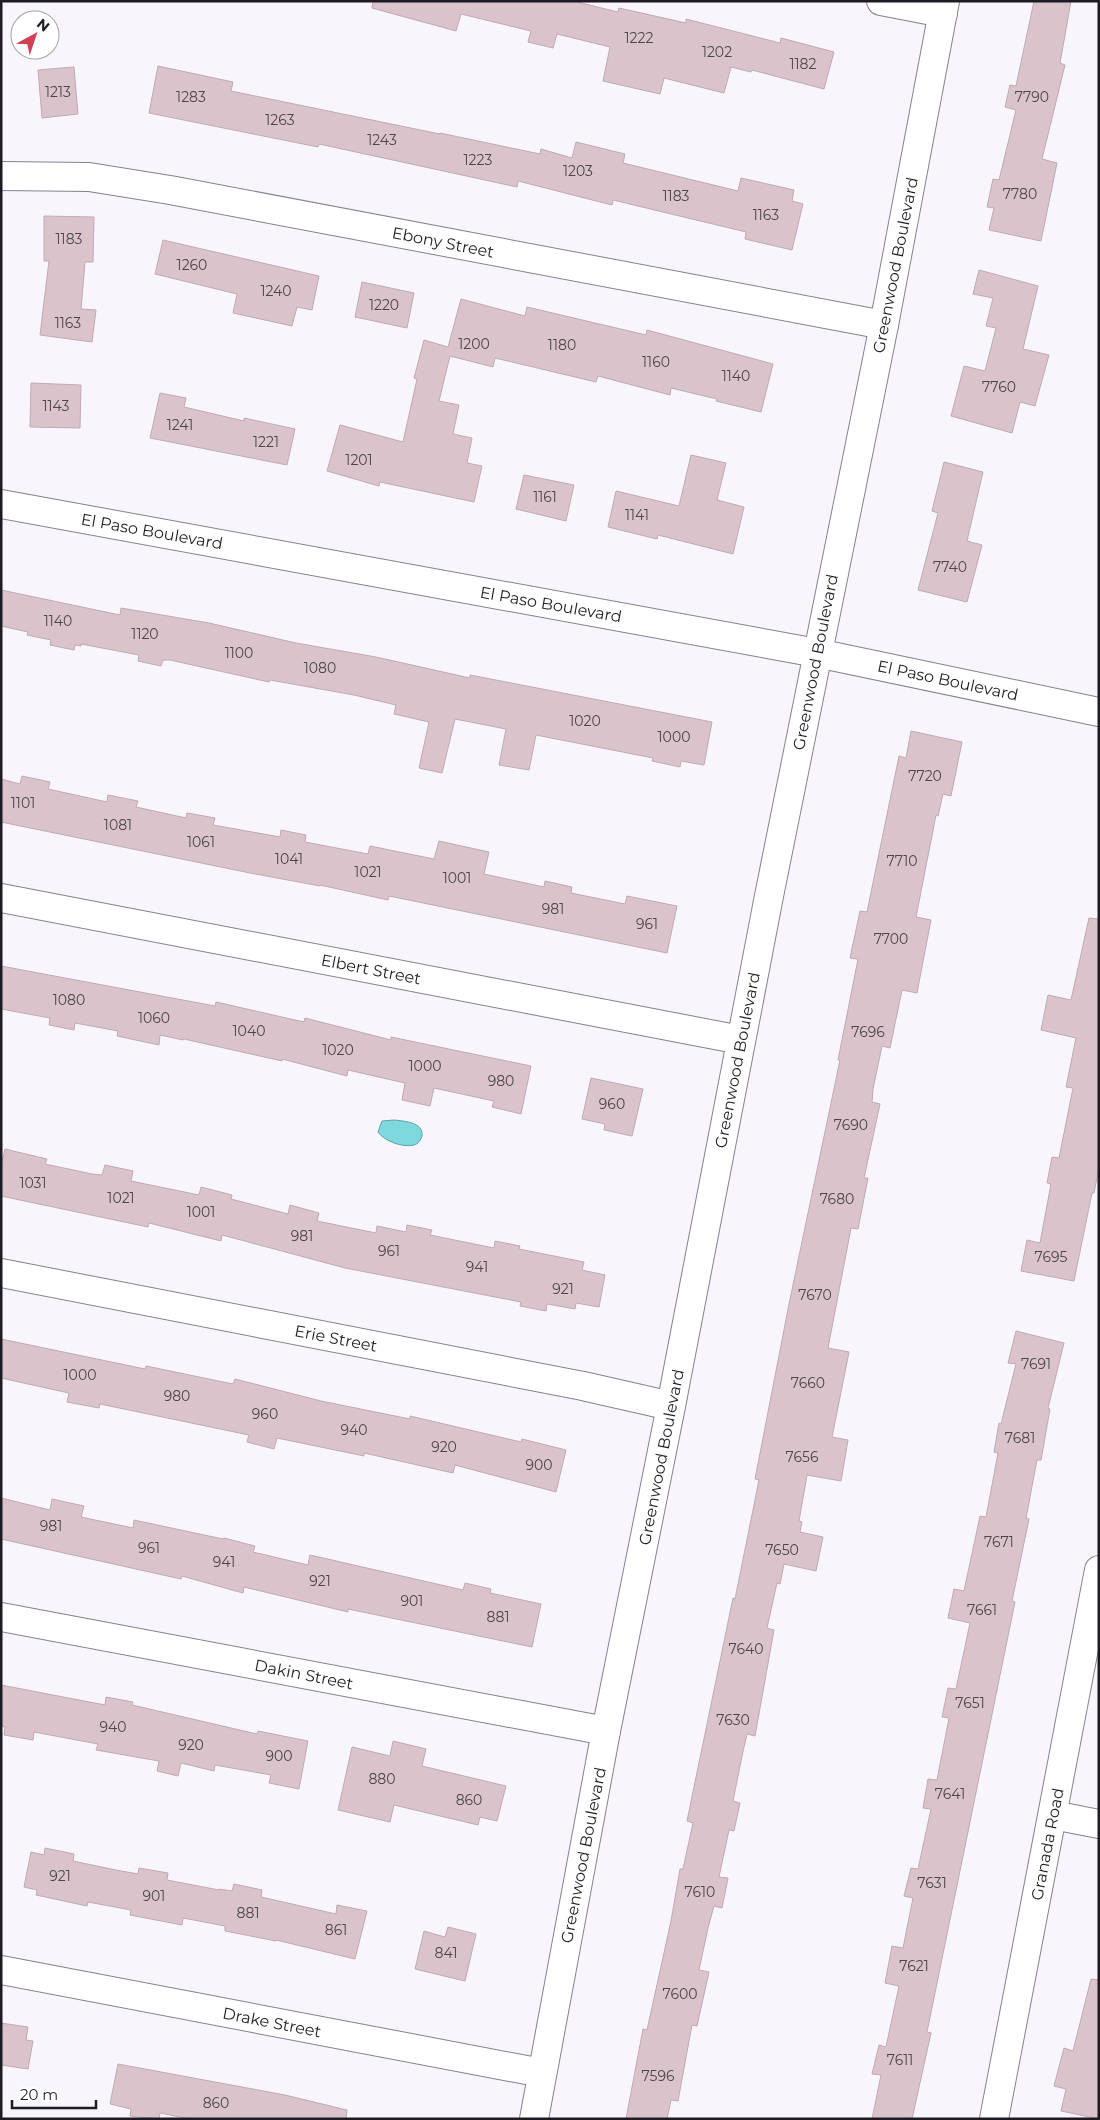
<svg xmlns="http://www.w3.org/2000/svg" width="1100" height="2120" font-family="Montserrat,sans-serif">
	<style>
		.water { fill: #7ed9de; stroke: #61a0a6 }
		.building { fill: #dac3ca; stroke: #c1aab2 }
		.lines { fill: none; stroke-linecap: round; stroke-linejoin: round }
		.minor-casing { stroke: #887f91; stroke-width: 30 }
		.minor { stroke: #fff; stroke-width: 28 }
		.labels { text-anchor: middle; stroke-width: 4; stroke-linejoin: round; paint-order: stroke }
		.number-label { font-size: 14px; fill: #4d454c }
		.street-label { font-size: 16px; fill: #1e1b22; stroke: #fff }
	</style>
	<rect width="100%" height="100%" fill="#f8f5fd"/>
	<!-- water -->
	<path class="water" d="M 394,1120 C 403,1121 424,1122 422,1136 C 421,1140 418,1144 414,1145 C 403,1148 384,1141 378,1132 L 382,1121 Z"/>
	<!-- building -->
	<g class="building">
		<path d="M 373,1 L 573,1 L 618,12 L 619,8 L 686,23 L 686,19 L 780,43 L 781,38 L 834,52 L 824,89 L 752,70 L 751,72 L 731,67 L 724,93 L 664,78 L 660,94 L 603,81 L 610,47 L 557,34 L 553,48 L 528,42 L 531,31 L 461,14 L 456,31 L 372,8 Z"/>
		<path d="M 1034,1 L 1071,1 L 1060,63 L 1065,65 L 1042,159 L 1057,163 L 1041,241 L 989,230 L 994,208 L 987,207 L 993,179 L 999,180 L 1016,110 L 1005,107 L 1010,85 L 1016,86 Z"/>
		<path d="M 158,66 L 233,82 L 231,91 L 440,134 L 440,133 L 540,154 L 541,149 L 572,158 L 576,142 L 625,154 L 623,163 L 738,191 L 741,178 L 794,190 L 792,201 L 803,204 L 792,250 L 745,239 L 746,232 L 613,200 L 612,205 L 518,181 L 517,187 L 319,144 L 318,147 L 149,113 Z"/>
		<path d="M 74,67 L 78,114 L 42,118 L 38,70 Z"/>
		<path d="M 44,216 L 94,217 L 93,262 L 85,262 L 81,309 L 96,310 L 92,342 L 40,335 L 49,261 L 44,261 Z"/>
		<path d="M 163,240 L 319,276 L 312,310 L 297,307 L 292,326 L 233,313 L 237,294 L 155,274 Z"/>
		<path d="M 979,270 L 1038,286 L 1023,349 L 1049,355 L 1035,406 L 1020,402 L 1012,433 L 951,416 L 964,366 L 985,371 L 996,328 L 986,326 L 993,298 L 973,294 Z"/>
		<path d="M 362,282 L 414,293 L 407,328 L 355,317 Z"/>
		<path d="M 461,299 L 525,316 L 527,307 L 646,335 L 647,330 L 773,364 L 761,412 L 716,401 L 717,399 L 671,388 L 670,395 L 598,376 L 596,382 L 495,358 L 493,367 L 450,356 L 439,401 L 459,405 L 453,434 L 472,438 L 467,463 L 482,466 L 474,502 L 380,482 L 379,486 L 327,471 L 340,425 L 403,442 L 417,379 L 414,378 L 424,340 L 448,347 Z"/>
		<path d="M 31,383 L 81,385 L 80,428 L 30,427 Z"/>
		<path d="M 160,393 L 186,398 L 184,407 L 244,421 L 244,418 L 295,429 L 287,465 L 150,438 Z"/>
		<path d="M 691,455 L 726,463 L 717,500 L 744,507 L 733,554 L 658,535 L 657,539 L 608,527 L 616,491 L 679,506 Z"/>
		<path d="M 944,462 L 983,472 L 967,541 L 982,545 L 967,602 L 918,590 L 938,513 L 932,511 Z"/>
		<path d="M 524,475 L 574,485 L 566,521 L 516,509 Z"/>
		<path d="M 1,590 L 120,615 L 121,608 L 209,623 L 296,643 L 376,657 L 470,678 L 470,675 L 712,722 L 704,765 L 681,761 L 680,767 L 652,761 L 653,758 L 536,735 L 529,770 L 499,765 L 506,729 L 455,719 L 442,773 L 419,768 L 429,722 L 394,714 L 396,705 L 354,695 L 270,680 L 269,682 L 170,660 L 163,660 L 161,666 L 138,661 L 139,655 L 81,644 L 81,646 L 75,645 L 74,650 L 50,645 L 51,640 L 27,635 L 28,632 L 1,626 Z"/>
		<path d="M 911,731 L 962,742 L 951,796 L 943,794 L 938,816 L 936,815 L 916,917 L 931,920 L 917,993 L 902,990 L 890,1048 L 882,1046 L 873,1089 L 872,1102 L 880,1104 L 864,1178 L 868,1178 L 858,1229 L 851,1228 L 828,1348 L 849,1352 L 832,1437 L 848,1440 L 841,1481 L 807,1475 L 799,1521 L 802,1522 L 800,1532 L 823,1537 L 816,1571 L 784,1564 L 780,1584 L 777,1583 L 767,1628 L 774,1630 L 755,1736 L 747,1734 L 742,1756 L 733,1801 L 740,1803 L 734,1831 L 729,1830 L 719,1877 L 728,1878 L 722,1908 L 714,1906 L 708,1928 L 699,1970 L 709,1972 L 697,2026 L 692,2025 L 678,2101 L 671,2100 L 667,2119 L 626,2119 L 643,2029 L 647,2030 L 671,1921 L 680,1869 L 683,1869 L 693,1823 L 687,1821 L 733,1598 L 735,1599 L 759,1480 L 755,1479 L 789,1304 L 840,1060 L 838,1060 L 858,959 L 850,958 L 860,911 L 867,912 L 899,756 L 906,758 Z"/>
		<path d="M 22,776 L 50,782 L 48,789 L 107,802 L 108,795 L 138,801 L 136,807 L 186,818 L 187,813 L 215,818 L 213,825 L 258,833 L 280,837 L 281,830 L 306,835 L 305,842 L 368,854 L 370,846 L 434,859 L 439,841 L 489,852 L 484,874 L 544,887 L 545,881 L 572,887 L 571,893 L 625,904 L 627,896 L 677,906 L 667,953 L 389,896 L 388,900 L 320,885 L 320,886 L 250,873 L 1,822 L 1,779 L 20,784 Z"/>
		<path d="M 1089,918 L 1099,919 L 1099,1168 L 1094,1193 L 1092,1193 L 1074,1281 L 1021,1271 L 1027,1240 L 1040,1243 L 1051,1184 L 1047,1183 L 1052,1157 L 1059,1158 L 1073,1088 L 1066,1087 L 1076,1038 L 1041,1030 L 1048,995 L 1071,1000 Z"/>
		<path d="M 1,966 L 215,1006 L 216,1002 L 304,1022 L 305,1018 L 391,1040 L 391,1037 L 531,1066 L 521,1114 L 492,1107 L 494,1101 L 434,1088 L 430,1106 L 402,1100 L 405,1083 L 348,1070 L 347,1076 L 282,1059 L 282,1061 L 184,1039 L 183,1040 L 160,1035 L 159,1045 L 117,1036 L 118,1031 L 75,1023 L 74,1030 L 49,1025 L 50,1018 L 1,1009 Z"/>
		<path d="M 591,1078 L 643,1089 L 632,1136 L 604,1130 L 605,1124 L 582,1119 Z"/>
		<path d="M 5,1149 L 47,1159 L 45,1164 L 92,1174 L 102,1175 L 105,1165 L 133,1171 L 131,1181 L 199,1195 L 201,1187 L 232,1195 L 231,1199 L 288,1214 L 290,1205 L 319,1213 L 317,1221 L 376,1233 L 377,1226 L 406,1232 L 407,1225 L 432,1230 L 430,1235 L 494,1248 L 495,1241 L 520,1246 L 519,1249 L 584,1262 L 582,1270 L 605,1275 L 599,1307 L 576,1303 L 575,1309 L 547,1304 L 546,1311 L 520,1306 L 521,1302 L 345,1268 L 222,1235 L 221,1241 L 149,1223 L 148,1227 L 1,1196 L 1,1166 Z"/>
		<path d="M 1016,1331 L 1064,1343 L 1048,1408 L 1050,1409 L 1041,1460 L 1037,1460 L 1026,1518 L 1029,1519 L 1012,1601 L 1015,1602 L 927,2032 L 931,2033 L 912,2119 L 872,2119 L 881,2075 L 872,2074 L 879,2045 L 886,2047 L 899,1986 L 885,1983 L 892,1946 L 903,1948 L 913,1898 L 904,1896 L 911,1868 L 918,1869 L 931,1809 L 923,1808 L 928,1779 L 937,1780 L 949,1718 L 942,1717 L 948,1688 L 956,1689 L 970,1623 L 948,1618 L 954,1589 L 964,1591 L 980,1516 L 986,1517 L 998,1453 L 994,1452 L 999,1423 L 1001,1424 L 1016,1364 L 1008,1363 Z"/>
		<path d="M 1,1339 L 145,1369 L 146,1366 L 233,1384 L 235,1379 L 321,1401 L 410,1419 L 410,1416 L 521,1442 L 522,1439 L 566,1450 L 556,1492 L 455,1465 L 453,1473 L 364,1453 L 364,1456 L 277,1438 L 274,1449 L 247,1442 L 249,1435 L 100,1404 L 99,1408 L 67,1402 L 69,1393 L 1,1378 Z"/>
		<path d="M 1,1498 L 50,1510 L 52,1499 L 84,1506 L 81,1517 L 133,1528 L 134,1520 L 223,1539 L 224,1538 L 255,1546 L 253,1552 L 308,1565 L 310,1555 L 463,1590 L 465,1583 L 491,1589 L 490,1593 L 541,1604 L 532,1647 L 348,1609 L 348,1612 L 244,1587 L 243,1593 L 182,1576 L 181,1579 L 1,1539 Z"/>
		<path d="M 1,1685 L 105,1705 L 106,1697 L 133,1702 L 132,1705 L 257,1734 L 258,1731 L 308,1741 L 299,1789 L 269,1783 L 271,1775 L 215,1765 L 214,1771 L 181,1763 L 178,1776 L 157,1771 L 159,1761 L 96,1750 L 98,1744 L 34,1732 L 33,1740 L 4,1735 L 5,1727 L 1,1726 Z"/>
		<path d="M 393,1741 L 426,1749 L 422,1766 L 506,1786 L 497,1821 L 480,1817 L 478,1825 L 394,1805 L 390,1822 L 338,1810 L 352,1747 L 390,1756 Z"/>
		<path d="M 45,1848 L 74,1854 L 73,1861 L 116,1870 L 138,1874 L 139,1868 L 168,1873 L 167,1880 L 219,1890 L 219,1889 L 232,1891 L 234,1884 L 262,1890 L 261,1897 L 336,1914 L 337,1905 L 367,1911 L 355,1959 L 276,1940 L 276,1941 L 225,1931 L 225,1926 L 183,1918 L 182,1925 L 130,1915 L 131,1910 L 88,1902 L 87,1906 L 36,1895 L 37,1890 L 24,1887 L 31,1852 L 44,1855 Z"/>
		<path d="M 448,1927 L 476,1934 L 465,1981 L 415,1969 L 424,1931 L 445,1937 Z"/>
		<path d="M 1091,1979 L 1099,1980 L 1099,2119 L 1061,2111 L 1066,2089 L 1054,2086 L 1064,2048 L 1073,2051 Z"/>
		<path d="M 1,2023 L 28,2027 L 26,2040 L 33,2041 L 28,2069 L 1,2065 Z"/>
		<path d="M 118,2064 L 285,2095 L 347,2110 L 346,2119 L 190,2119 L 160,2113 L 159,2119 L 130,2116 L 131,2109 L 110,2104 Z"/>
	</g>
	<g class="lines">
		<!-- minor casing -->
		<g class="minor-casing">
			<g id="minor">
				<path d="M 881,1 L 943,13"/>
				<path d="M 1,176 L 89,177 L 170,190 L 884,325"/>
				<path d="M 1,504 L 817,653 L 1099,712"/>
				<path d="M 1,898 L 741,1040"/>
				<path d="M 1,1273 L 583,1386 L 671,1406"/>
				<path d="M 1,1617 L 606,1731"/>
				<path d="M 1053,1815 L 1099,1824"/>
				<path d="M 1,1970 L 542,2073"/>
				<path d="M 534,2119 L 606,1731 L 671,1406 L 769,896 L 884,325 L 945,1"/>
				<path d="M 994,2119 L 1099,1570"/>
			</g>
		</g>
		<!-- minor -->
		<use href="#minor" class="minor"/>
	</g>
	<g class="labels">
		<!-- number labels -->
		<g class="number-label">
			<text x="639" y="43">1222</text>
			<text x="717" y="57">1202</text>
			<text x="803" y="69">1182</text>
			<text x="58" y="97">1213</text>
			<text x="191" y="102">1283</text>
			<text x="1032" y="102">7790</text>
			<text x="280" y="125">1263</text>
			<text x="382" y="145">1243</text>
			<text x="478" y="165">1223</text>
			<text x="578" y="176">1203</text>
			<text x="1020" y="199">7780</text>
			<text x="676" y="201">1183</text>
			<text x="766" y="220">1163</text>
			<text x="69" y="244">1183</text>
			<text x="192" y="270">1260</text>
			<text x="276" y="296">1240</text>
			<text x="384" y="310">1220</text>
			<text x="68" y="328">1163</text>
			<text x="474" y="349">1200</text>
			<text x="562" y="350">1180</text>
			<text x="656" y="367">1160</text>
			<text x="736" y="381">1140</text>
			<text x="999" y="392">7760</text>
			<text x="56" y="411">1143</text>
			<text x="180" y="430">1241</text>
			<text x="266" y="447">1221</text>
			<text x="359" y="465">1201</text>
			<text x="545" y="502">1161</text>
			<text x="637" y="520">1141</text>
			<text x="950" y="572">7740</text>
			<text x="58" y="626">1140</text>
			<text x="145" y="639">1120</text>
			<text x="239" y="658">1100</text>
			<text x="320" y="673">1080</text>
			<text x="585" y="726">1020</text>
			<text x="674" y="742">1000</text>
			<text x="925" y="781">7720</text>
			<text x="23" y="808">1101</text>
			<text x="118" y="830">1081</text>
			<text x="201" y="847">1061</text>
			<text x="289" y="864">1041</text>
			<text x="902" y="866">7710</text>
			<text x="368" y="877">1021</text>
			<text x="457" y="883">1001</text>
			<text x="553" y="914">981</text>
			<text x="647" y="929">961</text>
			<text x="891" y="944">7700</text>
			<text x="69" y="1005">1080</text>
			<text x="154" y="1023">1060</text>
			<text x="249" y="1036">1040</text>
			<text x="868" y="1037">7696</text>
			<text x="338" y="1055">1020</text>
			<text x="425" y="1071">1000</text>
			<text x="501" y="1086">980</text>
			<text x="612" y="1109">960</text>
			<text x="851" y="1130">7690</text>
			<text x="33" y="1188">1031</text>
			<text x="121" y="1203">1021</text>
			<text x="837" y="1204">7680</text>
			<text x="201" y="1217">1001</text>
			<text x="302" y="1241">981</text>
			<text x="389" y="1256">961</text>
			<text x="1051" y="1262">7695</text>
			<text x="477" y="1272">941</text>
			<text x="563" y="1294">921</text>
			<text x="815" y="1300">7670</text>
			<text x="1036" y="1369">7691</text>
			<text x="80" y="1380">1000</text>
			<text x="808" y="1388">7660</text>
			<text x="177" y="1401">980</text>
			<text x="265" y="1419">960</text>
			<text x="354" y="1435">940</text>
			<text x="1020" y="1443">7681</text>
			<text x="444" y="1452">920</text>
			<text x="802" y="1462">7656</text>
			<text x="539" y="1470">900</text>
			<text x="51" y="1531">981</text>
			<text x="999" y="1547">7671</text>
			<text x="149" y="1553">961</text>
			<text x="782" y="1555">7650</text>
			<text x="224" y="1567">941</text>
			<text x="320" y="1586">921</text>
			<text x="412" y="1606">901</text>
			<text x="982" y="1615">7661</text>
			<text x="498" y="1622">881</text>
			<text x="746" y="1654">7640</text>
			<text x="970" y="1708">7651</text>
			<text x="733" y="1725">7630</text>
			<text x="113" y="1732">940</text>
			<text x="191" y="1750">920</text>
			<text x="279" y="1761">900</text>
			<text x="382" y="1784">880</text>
			<text x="950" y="1799">7641</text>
			<text x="469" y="1805">860</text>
			<text x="60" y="1881">921</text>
			<text x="932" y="1888">7631</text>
			<text x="700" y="1897">7610</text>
			<text x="154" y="1901">901</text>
			<text x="248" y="1918">881</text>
			<text x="336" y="1935">861</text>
			<text x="446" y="1958">841</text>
			<text x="914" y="1971">7621</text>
			<text x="680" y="1999">7600</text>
			<text x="900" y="2065">7611</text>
			<text x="658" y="2081">7596</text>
			<text x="216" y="2108">860</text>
		</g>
		<!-- street labels -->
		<g class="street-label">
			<text transform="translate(443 242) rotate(11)" y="6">Ebony Street</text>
			<text transform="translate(895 265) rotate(-79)" y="6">Greenwood Boulevard</text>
			<text transform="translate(152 531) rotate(10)" y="6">El Paso Boulevard</text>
			<text transform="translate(551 604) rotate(10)" y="6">El Paso Boulevard</text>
			<text transform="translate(815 662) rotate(-79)" y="6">Greenwood Boulevard</text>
			<text transform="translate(948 680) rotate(12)" y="6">El Paso Boulevard</text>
			<text transform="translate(371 969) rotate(11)" y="6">Elbert Street</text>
			<text transform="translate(737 1060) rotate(-79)" y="6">Greenwood Boulevard</text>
			<text transform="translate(336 1338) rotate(11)" y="6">Erie Street</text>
			<text transform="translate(661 1457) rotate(-79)" y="6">Greenwood Boulevard</text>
			<text transform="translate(304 1674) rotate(11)" y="6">Dakin Street</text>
			<text transform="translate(1047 1844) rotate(-79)" y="6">Granada Road</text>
			<text transform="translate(583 1855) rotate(-79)" y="6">Greenwood Boulevard</text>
			<text transform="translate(272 2022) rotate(11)" y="6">Drake Street</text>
		</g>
	</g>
	<!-- border -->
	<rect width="1100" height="2120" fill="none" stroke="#1e1b22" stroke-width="5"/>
	<!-- north arrow -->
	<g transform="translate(35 35) rotate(40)"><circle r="24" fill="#ffffff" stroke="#a5a4a7"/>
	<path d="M0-4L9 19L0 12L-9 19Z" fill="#d24155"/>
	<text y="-8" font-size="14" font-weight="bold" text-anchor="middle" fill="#1e1b22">N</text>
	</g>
	<!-- scale -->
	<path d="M12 2100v8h84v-8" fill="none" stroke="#1e1b22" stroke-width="2.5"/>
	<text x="20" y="2100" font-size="15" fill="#1e1b22" stroke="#ffffff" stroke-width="4" paint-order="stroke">20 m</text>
</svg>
